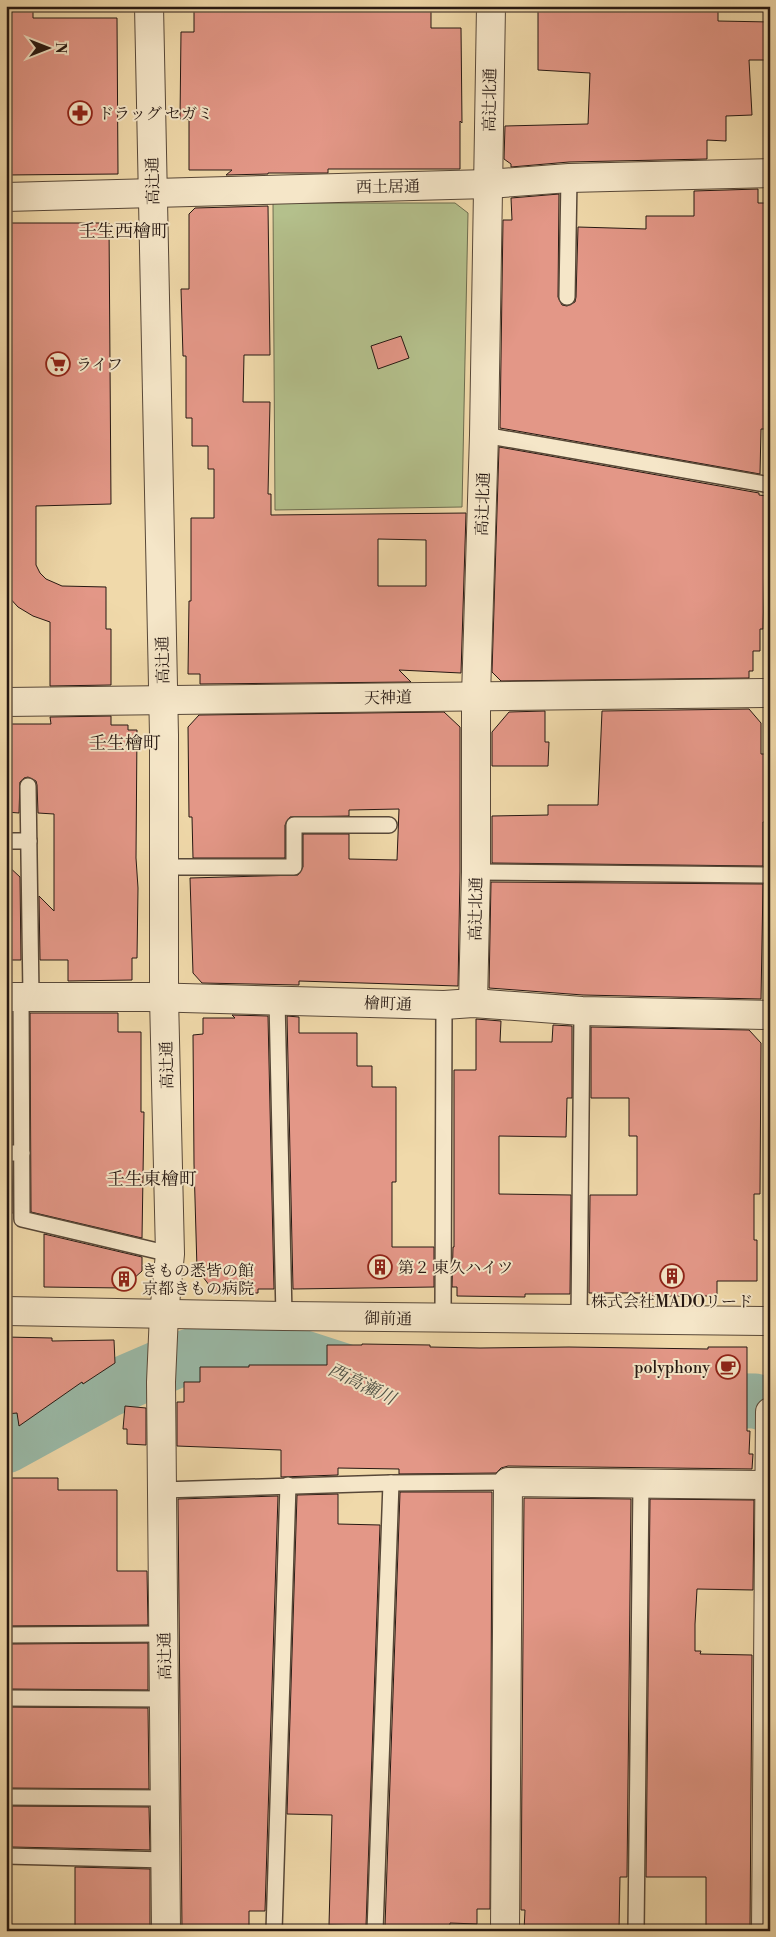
<svg xmlns="http://www.w3.org/2000/svg" width="776" height="1937" font-family="'Libre Bodoni','Noto Serif JP',serif">
	<style>
		.green { fill: #b4c08c; stroke: #6d6c4f }
		.lines { fill: none; stroke-linecap: round; stroke-linejoin: round }
		.river { stroke: #9abaa8; stroke-width: 55 }
		.building { fill: #e39787; stroke: #261812; fill-rule: evenodd }
		.service-casing { stroke: #584838; stroke-width: 18 }
		.minor-casing { stroke: #584838; stroke-width: 30 }
		.tertiary-casing { stroke: #584838; stroke-width: 30 }
		.service { stroke: #f5e6c8; stroke-width: 15 }
		.minor { stroke: #f5e6c8; stroke-width: 28 }
		.tertiary { stroke: #f5e6c8; stroke-width: 28 }
		.labels { text-anchor: middle; stroke-width: 4; stroke-linejoin: round; paint-order: stroke }
		.street-label { font-size: 16px; fill: #261812; stroke: #f5e6c8 }
		.poi-label { font-size: 16px; fill: #261812; stroke: #f5e6c8; text-anchor: start }
		.neighbourhood-label { font-size: 18px; fill: #261812; stroke: #f5e6c8 }
		.water-label { font-size: 18px; font-style: italic; fill: #4f5146; stroke: #f5e6c8 }
	</style>
	<rect width="100%" height="100%" fill="#f0d9aa"/>
	<filter id="stains"><feTurbulence type="fractalNoise" baseFrequency=".004" numOctaves="4"/><feColorMatrix values="0 0 0 0 .2 0 0 0 0 .09 0 0 0 0 .02 0 0 0 .5 -.17"/></filter>
	<radialGradient id="worn" r=".72"><stop offset=".6" stop-color="#630" stop-opacity="0"/><stop offset="1" stop-color="#630" stop-opacity=".3"/></radialGradient>
	<!-- green -->
	<path class="green" d="M 273,203 L 455,203 L 468,213 L 462,507 L 275,510 Z"/>
	<g class="lines">
		<!-- river -->
		<g class="river">
			<path d="M 671,1400 L 755,1401 L 770,1405"/>
			<path d="M 6,1446 L 108,1390 L 180,1359 L 217,1348 L 273,1348 L 347,1372 L 393,1401"/>
		</g>
	</g>
	<!-- building -->
	<g class="building">
		<path d="M 6,6 L 33,6 L 33,18 L 117,18 L 118,174 L 6,175 Z"/>
		<path d="M 194,6 L 431,6 L 431,28 L 461,28 L 462,123 L 460,121 L 460,169 L 328,169 L 328,173 L 268,173 L 268,174 L 226,175 L 232,170 L 189,170 L 189,119 L 180,119 L 181,32 L 194,32 Z"/>
		<path d="M 538,6 L 718,6 L 718,21 L 770,22 L 770,60 L 749,60 L 752,115 L 726,116 L 726,141 L 707,140 L 707,159 L 569,162 L 511,167 L 511,164 L 504,159 L 505,126 L 588,124 L 590,73 L 538,70 Z"/>
		<path d="M 758,189 L 758,203 L 770,203 L 768,408 L 767,429 L 761,429 L 760,474 L 500,428 L 503,220 L 512,220 L 511,198 L 559,194 L 558,297 L 562,305 L 567,306 L 575,302 L 576,297 L 578,227 L 646,229 L 646,216 L 694,216 L 694,191 Z"/>
		<path d="M 268,206 L 270,355 L 244,355 L 243,402 L 270,402 L 268,494 L 271,494 L 271,515 L 466,513 L 461,673 L 399,670 L 411,682 L 200,684 L 200,674 L 188,674 L 189,601 L 191,601 L 191,518 L 214,518 L 214,469 L 208,469 L 208,446 L 192,446 L 192,418 L 186,418 L 186,356 L 183,356 L 181,289 L 189,289 L 189,214 L 195,208 ZM 378,539 L 426,540 L 426,586 L 378,586 Z"/>
		<path d="M 6,223 L 109,223 L 111,504 L 36,506 L 36,565 L 40,573 L 46,579 L 62,586 L 106,587 L 106,629 L 111,629 L 111,685 L 50,686 L 50,622 L 33,616 L 18,607 L 6,594 Z"/>
		<path d="M 401,336 L 409,358 L 378,369 L 371,346 Z"/>
		<path d="M 499,447 L 759,493 L 759,495 L 767,496 L 763,629 L 760,629 L 760,651 L 753,651 L 753,671 L 749,671 L 749,678 L 501,681 L 492,672 Z"/>
		<path d="M 749,709 L 761,723 L 761,754 L 768,754 L 766,822 L 763,822 L 763,866 L 492,863 L 492,816 L 548,815 L 548,805 L 598,805 L 602,711 Z"/>
		<path d="M 545,711 L 545,742 L 549,742 L 548,766 L 492,766 L 492,732 L 509,712 Z"/>
		<path d="M 444,712 L 460,727 L 460,872 L 458,986 L 299,981 L 299,985 L 202,983 L 193,973 L 190,878 L 298,875 L 303,867 L 303,834 L 349,834 L 349,859 L 397,860 L 399,809 L 349,810 L 349,816 L 290,817 L 285,825 L 285,858 L 193,858 L 192,817 L 189,817 L 188,727 L 199,715 Z"/>
		<path d="M 111,716 L 111,725 L 128,725 L 128,730 L 137,730 L 136,858 L 138,888 L 137,958 L 132,958 L 132,980 L 68,981 L 68,960 L 40,960 L 39,896 L 54,911 L 54,814 L 38,813 L 37,785 L 36,781 L 28,777 L 24,778 L 20,782 L 19,813 L 6,812 L 6,724 L 51,724 L 50,717 Z"/>
		<path d="M 6,864 L 20,877 L 21,960 L 6,960 Z"/>
		<path d="M 491,882 L 763,884 L 761,999 L 583,995 L 489,988 Z"/>
		<rect x="6" y="1013" width="6" height="131"/>
		<path d="M 30,1013 L 118,1013 L 118,1032 L 141,1032 L 141,1112 L 144,1112 L 142,1238 L 31,1212 Z"/>
		<path d="M 232,1015 L 268,1016 L 274,1289 L 258,1289 L 258,1293 L 215,1293 L 197,1269 L 194,1164 L 193,1035 L 203,1034 L 203,1018 L 235,1018 Z"/>
		<path d="M 287,1016 L 299,1017 L 299,1033 L 357,1033 L 357,1066 L 372,1066 L 372,1087 L 396,1087 L 396,1182 L 392,1182 L 392,1247 L 434,1247 L 434,1287 L 293,1289 Z"/>
		<path d="M 476,1019 L 501,1021 L 500,1042 L 552,1042 L 553,1025 L 572,1026 L 572,1098 L 567,1098 L 566,1137 L 499,1136 L 499,1194 L 571,1195 L 570,1294 L 525,1294 L 525,1297 L 457,1296 L 457,1287 L 452,1287 L 453,1247 L 454,1247 L 454,1070 L 476,1070 Z"/>
		<path d="M 591,1027 L 749,1030 L 761,1043 L 760,1194 L 754,1194 L 754,1240 L 757,1240 L 757,1281 L 717,1281 L 717,1296 L 651,1296 L 651,1293 L 589,1293 L 590,1195 L 637,1195 L 637,1136 L 629,1136 L 629,1098 L 591,1098 Z"/>
		<path d="M 6,1162 L 12,1162 L 13,1213 L 6,1213 Z"/>
		<path d="M 44,1234 L 142,1257 L 142,1271 L 123,1288 L 44,1287 Z"/>
		<path d="M 6,1337 L 52,1338 L 52,1341 L 114,1340 L 115,1363 L 83,1384 L 82,1382 L 19,1426 L 17,1413 L 6,1414 Z"/>
		<path d="M 362,1344 L 430,1345 L 430,1347 L 480,1348 L 569,1347 L 708,1349 L 708,1347 L 747,1347 L 747,1431 L 750,1431 L 749,1454 L 753,1454 L 752,1469 L 508,1466 L 501,1468 L 496,1473 L 399,1474 L 399,1469 L 338,1468 L 338,1475 L 281,1477 L 281,1450 L 177,1446 L 177,1402 L 184,1402 L 184,1382 L 200,1382 L 200,1367 L 249,1367 L 249,1365 L 327,1365 L 327,1345 L 362,1345 Z"/>
		<path d="M 125,1406 L 146,1408 L 146,1445 L 127,1444 L 127,1429 L 123,1429 Z"/>
		<path d="M 6,1478 L 58,1478 L 58,1490 L 117,1490 L 117,1571 L 147,1571 L 148,1625 L 6,1626 Z"/>
		<path d="M 400,1492 L 492,1492 L 490,1909 L 477,1909 L 477,1924 L 450,1923 L 449,1931 L 386,1931 L 385,1926 Z"/>
		<path d="M 338,1494 L 338,1524 L 380,1525 L 366,1926 L 329,1925 L 332,1815 L 287,1814 L 297,1495 Z"/>
		<path d="M 278,1496 L 265,1911 L 249,1911 L 249,1931 L 182,1931 L 178,1499 Z"/>
		<path d="M 524,1498 L 631,1499 L 627,1877 L 620,1877 L 619,1930 L 524,1931 L 525,1910 L 521,1910 Z"/>
		<path d="M 650,1499 L 754,1500 L 753,1590 L 697,1589 L 695,1624 L 695,1651 L 701,1651 L 700,1654 L 752,1655 L 750,1931 L 706,1931 L 706,1877 L 646,1877 Z"/>
		<path d="M 148,1643 L 148,1690 L 6,1689 L 6,1644 Z"/>
		<path d="M 6,1707 L 148,1708 L 149,1789 L 6,1788 Z"/>
		<path d="M 12,1806 L 149,1807 L 150,1850 L 12,1847 Z"/>
		<path d="M 75,1867 L 150,1869 L 150,1931 L 75,1931 Z"/>
	</g>
	<g class="lines">
		<!-- service casing -->
		<g class="service-casing">
			<g id="service">
				<path d="M 567,297 L 569,178"/>
				<path d="M 484,435 L 770,485"/>
				<path d="M 28,786 L 31,996"/>
				<path d="M 6,841 L 29,841"/>
				<path d="M 164,867 L 294,867 L 294,825 L 389,825"/>
				<path d="M 476,872 L 770,875"/>
				<path d="M 21,996 L 22,1219 L 170,1254"/>
				<path d="M 277,1000 L 284,1316"/>
				<path d="M 6,1153 L 22,1153"/>
				<path d="M 443,1318 L 444,1005"/>
				<path d="M 579,1320 L 582,1011"/>
				<path d="M 162,1490 L 391,1483 L 508,1482"/>
				<path d="M 6,1635 L 164,1634"/>
				<path d="M 6,1698 L 164,1699"/>
				<path d="M 6,1797 L 165,1798"/>
				<path d="M 6,1856 L 166,1860"/>
				<path d="M 274,1931 L 288,1485"/>
				<path d="M 375,1931 L 391,1483"/>
				<path d="M 636,1931 L 641,1483"/>
			</g>
		</g>
		<!-- minor casing -->
		<g class="minor-casing">
			<g id="minor">
				<path d="M 6,197 L 488,184 L 569,178 L 770,173"/>
				<path d="M 6,702 L 770,693"/>
				<path d="M 6,997 L 147,997 L 444,1005 L 473,1003 L 582,1011 L 770,1015"/>
				<path d="M 473,1003 L 476,872 L 476,696 L 484,435 L 491,6"/>
				<path d="M 164,1314 L 161,1382 L 166,1931"/>
				<path d="M 505,1931 L 508,1482 L 768,1485"/>
				<path d="M 766,1931 L 770,1412"/>
			</g>
		</g>
		<!-- tertiary casing -->
		<g class="tertiary-casing">
			<g id="tertiary">
				<path d="M 149,6 L 164,735 L 164,997 L 170,1254 L 164,1314"/>
				<path d="M 6,1311 L 284,1316 L 770,1321"/>
			</g>
		</g>
		<!-- service -->
		<use href="#service" class="service"/>
		<!-- minor -->
		<use href="#minor" class="minor"/>
		<!-- tertiary -->
		<use href="#tertiary" class="tertiary"/>
	</g>
	<!-- icons -->
	<defs>
		<g id="pharmacy-ring" transform="scale(1.25)"><circle r="9.5" fill="#f5e6c8" stroke="#8f2418" stroke-width="1.5"/><path d="M-2-6h4v4h4v4h-4v4h-4v-4h-4v-4h4Z" fill="#8f2418"/></g>
		<g id="supermarket-ring" transform="scale(1.25)"><circle r="9.5" fill="#f5e6c8" stroke="#8f2418" stroke-width="1.5"/><path d="M-6-5.5h2.5l.6 2H6L4.5 2H-2.5L-4.4-4H-6ZM-1.5 3.2a1.3 1.3 0 1 0 .1 0ZM3 3.2a1.3 1.3 0 1 0 .1 0Z" fill="#8f2418"/></g>
		<g id="building-ring" transform="scale(1.25)"><circle r="9.5" fill="#f5e6c8" stroke="#8f2418" stroke-width="1.5"/><path d="M-4-6H4V6H1V3H-1V6H-4ZM-2.5-4.3h1.7v1.8h-1.7ZM.8-4.3h1.7v1.8H.8ZM-2.5-1h1.7V.8h-1.7ZM.8-1h1.7V.8H.8Z" fill="#8f2418"/></g>
		<g id="cafe-ring" transform="scale(1.25)"><circle r="9.5" fill="#f5e6c8" stroke="#8f2418" stroke-width="1.5"/><path d="M-5.5-4.5H6V0H3Q3 3.5 0 3.5H-2.5Q-5.5 3.5-5.5 0ZM3-3.2v2h1.7v-2ZM-6 4.5H4V6H-6Z" fill="#8f2418"/></g>
	</defs>
	<g fill-rule="evenodd">
		<use href="#pharmacy-ring" x="80" y="113"/>
		<use href="#supermarket-ring" x="58" y="364"/>
		<use href="#building-ring" x="380" y="1267"/>
		<use href="#building-ring" x="672" y="1276"/>
		<use href="#building-ring" x="124" y="1279"/>
		<use href="#cafe-ring" x="728" y="1367"/>
	</g>
	<g class="labels">
		<!-- street labels -->
		<g class="street-label">
			<text transform="translate(489 100) rotate(-89)" y="6">高辻北通</text>
			<text transform="translate(152 181) rotate(-91)" y="6">高辻通</text>
			<text transform="translate(388 186) rotate(-1)" y="6">西土居通</text>
			<text transform="translate(482 504) rotate(-88)" y="6">高辻北通</text>
			<text transform="translate(162 660) rotate(-91)" y="6">高辻通</text>
			<text transform="translate(388 697) rotate(-1)" y="6">天神道</text>
			<text transform="translate(475 909) rotate(-89)" y="6">高辻北通</text>
			<text transform="translate(388 1003) rotate(2)" y="6">檜町通</text>
			<text transform="translate(166 1065) rotate(-91)" y="6">高辻通</text>
			<text transform="translate(388 1318) rotate(1)" y="6">御前通</text>
			<text transform="translate(164 1656) rotate(-91)" y="6">高辻通</text>
		</g>
		<!-- poi labels -->
		<g class="poi-label">
			<text x="98" y="119">ドラッグ セガミ</text>
			<text x="76" y="370">ライフ</text>
			<text x="398" y="1273">第２ 東久ハイツ</text>
			<text x="142" y="1276">きもの悉皆の館<tspan x="142" dy="18">京都きもの病院</tspan></text>
			<text x="672" y="1307" text-anchor="middle">株式会社MADOリード</text>
			<text x="710" y="1373" text-anchor="end">polyphony</text>
		</g>
		<!-- neighbourhood labels -->
		<g class="neighbourhood-label">
			<text x="124" y="237">壬生西檜町</text>
			<text x="125" y="749">壬生檜町</text>
			<text x="152" y="1185">壬生東檜町</text>
		</g>
		<!-- water labels -->
		<g class="water-label">
			<text transform="translate(362 1384) rotate(26)" y="6">西高瀬川</text>
		</g>
	</g>
	<!-- margin -->
	<rect width="776" height="1937" fill="none" stroke="#f0d9aa" stroke-width="25"/>
	<rect x="8" y="8" width="761" height="1922" fill="none" stroke="#261812" stroke-width="2.5"/>
	<rect x="12" y="12" width="751" height="1912" fill="none" stroke="#261812"/>
	<!-- north arrow -->
	<g transform="translate(48 48) rotate(90)" stroke="#f5e6c8" stroke-width="4" paint-order="stroke">
	<path d="M0-4L9 19L0 12L-9 19Z" fill="#261812"/>
	<text y="-8" font-size="14" font-weight="bold" text-anchor="middle" fill="#261812">N</text>
	</g>
	<rect width="100%" height="100%" filter="url(#stains)"/>
	<rect width="100%" height="100%" fill="url(#worn)"/>
</svg>
